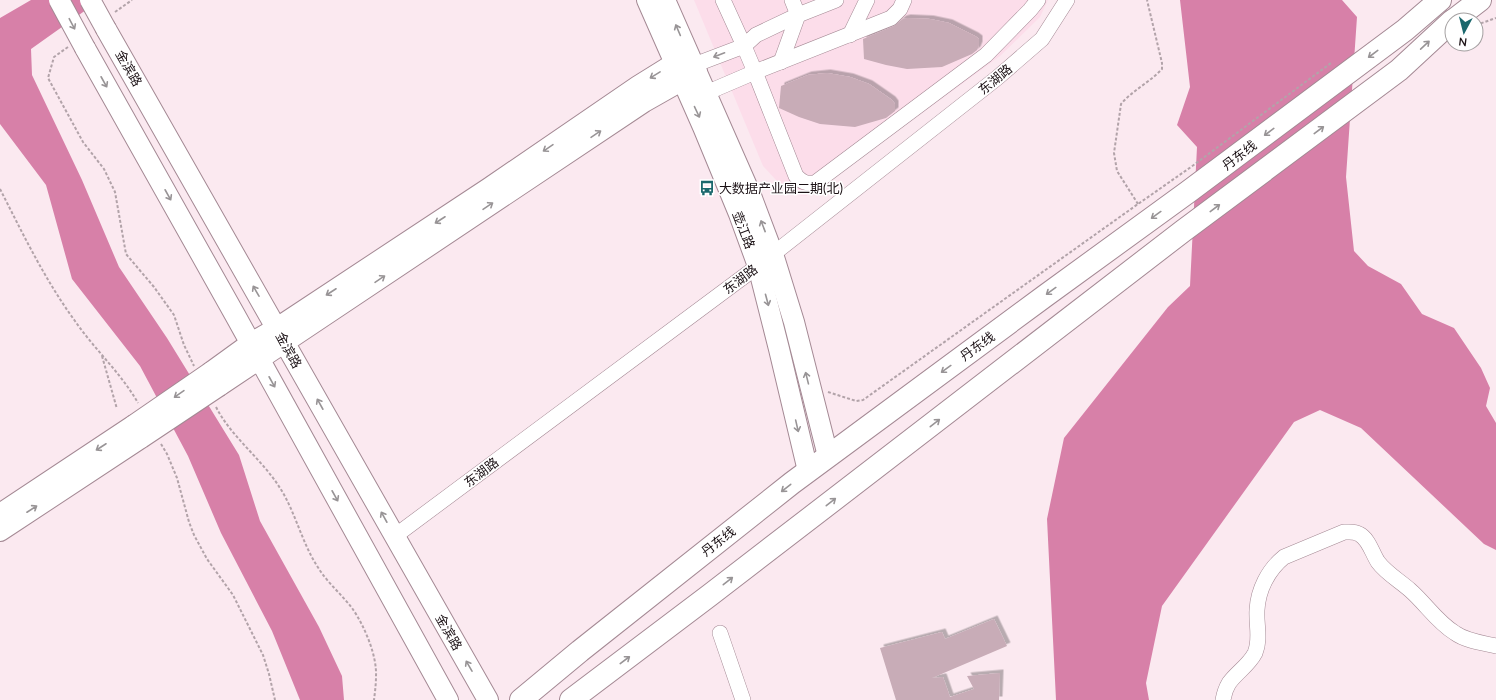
<svg xmlns="http://www.w3.org/2000/svg" width="1496" height="700" font-family="Lato,'Noto Sans SC',sans-serif">
	<style>
		.built { fill: #fcddea }
		.water { fill: #d780a8 }
		.building { fill: #c8acb7; filter: url(#shadow) }
		.lines { fill: none; stroke-linecap: round; stroke-linejoin: round }
		.minor-casing { stroke: #a48994; stroke-width: 16 }
		.major-casing { stroke: #a48994; stroke-width: 22 }
		.highway-casing { stroke: #a48994; stroke-width: 24 }
		.path { stroke: #b2a3a9; stroke-width: 2; stroke-dasharray: 3 2; stroke-linecap: butt }
		.minor { stroke: #fff; stroke-width: 15 }
		.major { stroke: #fff; stroke-width: 20 }
		.highway { stroke: #fff; stroke-width: 22 }
		.major-bridge-casing { stroke: #a48994; stroke-width: 22; stroke-linecap: butt }
		.major-bridge { stroke: #fff; stroke-width: 20 }
		.oneway { stroke: #989496 }
		.labels { text-anchor: middle; stroke-width: 3; stroke-linejoin: round; paint-order: stroke }
		.street-label { font-size: 13px; fill: #1b1115; stroke: #fff }
		.poi-label { font-size: 13px; fill: #1b1115; stroke: #fff; text-anchor: start }
	</style>
	<defs>
		<filter id="shadow"><feDropShadow dx="3.5" dy="-3.5" stdDeviation="0" flood-color="#0004"/></filter>
	</defs>
	<rect width="100%" height="100%" fill="#fbe9f0"/>
	<!-- built -->
	<path class="built" d="M 694,0 L 1048,0 L 1040,17 L 1000,56 L 814,192 L 806,196 L 796,195 L 788,190 L 777,181 L 763,166 Z"/>
	<!-- water -->
	<g class="water">
		<path d="M 31,0 L 100,0 L 31,49 L 32,75 L 82,180 L 119,267 L 167,338 L 239,455 L 260,521 L 319,627 L 342,676 L 344,700 L 300,700 L 272,631 L 221,533 L 188,456 L 140,366 L 72,279 L 46,185 L 0,124 L 0,18 Z"/>
		<path d="M 1180,0 L 1342,0 L 1357,17 L 1346,177 L 1354,251 L 1368,266 L 1401,284 L 1422,314 L 1454,328 L 1481,368 L 1490,388 L 1486,406 L 1496,423 L 1496,550 L 1484,544 L 1361,428 L 1320,410 L 1294,422 L 1162,606 L 1146,683 L 1149,700 L 1056,700 L 1047,519 L 1064,438 L 1168,307 L 1190,286 L 1197,147 L 1177,125 L 1190,87 Z"/>
	</g>
	<!-- building -->
	<g class="building">
		<path d="M 907,18 L 930,19 L 949,23 L 975,36 L 979,39 L 979,45 L 977,50 L 972,54 L 942,67 L 907,69 L 886,65 L 864,59 L 863,39 L 894,26 L 903,19 Z"/>
		<path d="M 827,73 L 850,77 L 869,84 L 892,100 L 895,104 L 895,111 L 886,118 L 855,127 L 820,124 L 799,117 L 779,108 L 781,86 L 808,75 Z"/>
		<path d="M 994,619 L 1007,646 L 932,678 L 943,677 L 950,697 L 974,689 L 967,676 L 1000,673 L 999,700 L 896,700 L 880,648 L 942,632 L 945,639 Z"/>
	</g>
	<g class="lines">
		<!-- minor casing -->
		<g class="minor-casing">
			<g id="minor">
				<path d="M 723,0 L 744,46 L 756,35 L 798,15 L 836,0"/>
				<path d="M 904,0 L 900,9 L 891,18 L 755,72 L 796,176 C 802,182 806,184 815,183 L 986,55 L 1030,10 L 1038,0"/>
				<path d="M 850,35 L 867,0"/>
				<path d="M 781,62 L 798,15 L 792,0"/>
				<path d="M 694,65 L 744,46 L 755,72 L 706,93"/>
				<path d="M 395,536 L 758,266 L 997,78 L 1042,39 L 1067,0"/>
				<path d="M 720,633 L 743,700"/>
				<path d="M 1223,700 C 1224,694 1226,688 1229,683 C 1237,672 1249,665 1255,653 C 1261,639 1256,625 1257,610 C 1258,590 1268,570 1284,557 L 1344,532 C 1350,532 1354,531 1359,534 C 1369,539 1372,553 1378,562 C 1386,573 1400,581 1410,590 C 1426,604 1437,622 1455,633 C 1466,641 1483,643 1496,646"/>
			</g>
		</g>
		<!-- major casing -->
		<g class="major-casing">
			<g id="major">
				<path d="M 647,0 L 703,127 L 739,214 L 758,266 L 779,349 L 808,471"/>
				<path d="M 665,0 L 750,193 L 773,254 L 794,322 L 828,456"/>
				<path d="M 106,29 L 488,700"/>
				<path d="M 85,48 L 235,315 L 448,700"/>
				<path d="M 211,372 L 251,343 L 277,328 L 489,188 L 638,86 L 675,63 L 689,56"/>
				<path d="M 219,386 L 644,102 L 697,72"/>
				<path d="M 0,514 L 134,425"/>
				<path d="M 0,531 L 141,438"/>
			</g>
		</g>
		<!-- highway casing -->
		<g class="highway-casing">
			<g id="highway">
				<path d="M 1454,20 L 1480,0"/>
				<path d="M 521,700 L 580,651 L 792,483 L 1045,296 L 1188,192 L 1405,30 L 1440,0"/>
				<path d="M 571,700 L 710,595 L 1183,231 L 1399,70 L 1452,21"/>
			</g>
		</g>
		<!-- path -->
		<g class="path">
			<path d="M 115,12 L 132,0"/>
			<path d="M 1476,25 L 1496,18"/>
			<path d="M 68,47 L 54,57 L 48,78 L 83,142 L 104,169 L 115,192 L 126,254 L 154,287 L 174,315 L 184,345 L 194,366"/>
			<path d="M 0,189 C 23,234 45,280 75,321 C 95,350 121,373 138,403"/>
			<path d="M 1138,204 L 1117,171 L 1114,153 L 1121,104 C 1133,90 1150,82 1162,69 L 1162,63 L 1147,0"/>
			<path d="M 102,356 L 117,409"/>
			<path d="M 828,392 L 856,401 L 863,400 L 1138,204 L 1191,167 L 1331,63"/>
			<path d="M 216,407 C 232,438 261,458 280,488 C 296,513 302,544 319,569 C 328,583 342,595 352,608 C 364,625 377,655 376,676 C 376,684 375,692 374,700"/>
			<path d="M 161,444 L 167,454 L 177,478 L 189,522 L 194,535 L 207,559 L 233,595 L 263,655 L 269,674 L 275,700"/>
		</g>
		<!-- minor -->
		<use href="#minor" class="minor"/>
		<!-- major -->
		<use href="#major" class="major"/>
		<!-- highway -->
		<use href="#highway" class="highway"/>
		<!-- major-bridge casing -->
		<g class="major-bridge-casing">
			<g id="major-bridge">
				<path d="M 59,0 L 85,48"/>
				<path d="M 90,0 L 106,29"/>
				<path d="M 134,425 L 211,372"/>
				<path d="M 141,438 L 219,386"/>
			</g>
		</g>
		<!-- major-bridge -->
		<use href="#major-bridge" class="major-bridge"/>
	</g>
	<!-- one-way arrows -->
	<defs><path id="oneway-shaft" d="M-6 0H5M1.5-3L5.5 0L1.5 3" fill="none" stroke-width="1.6" stroke-linecap="round" stroke-linejoin="round"/></defs>
	<g class="oneway">
		<use href="#oneway-shaft" transform="translate(72 24) rotate(62)"/>
		<use href="#oneway-shaft" transform="translate(678 30) rotate(-113)"/>
		<use href="#oneway-shaft" transform="translate(1425 45) rotate(-43)"/>
		<use href="#oneway-shaft" transform="translate(1373 54) rotate(143)"/>
		<use href="#oneway-shaft" transform="translate(719 55) rotate(159)"/>
		<use href="#oneway-shaft" transform="translate(655 75) rotate(148)"/>
		<use href="#oneway-shaft" transform="translate(104 82) rotate(61)"/>
		<use href="#oneway-shaft" transform="translate(697 112) rotate(65)"/>
		<use href="#oneway-shaft" transform="translate(1319 130) rotate(-37)"/>
		<use href="#oneway-shaft" transform="translate(1269 132) rotate(143)"/>
		<use href="#oneway-shaft" transform="translate(596 134) rotate(-34)"/>
		<use href="#oneway-shaft" transform="translate(548 148) rotate(146)"/>
		<use href="#oneway-shaft" transform="translate(168 195) rotate(61)"/>
		<use href="#oneway-shaft" transform="translate(488 206) rotate(-34)"/>
		<use href="#oneway-shaft" transform="translate(1215 208) rotate(-37)"/>
		<use href="#oneway-shaft" transform="translate(1156 215) rotate(144)"/>
		<use href="#oneway-shaft" transform="translate(440 220) rotate(147)"/>
		<use href="#oneway-shaft" transform="translate(763 226) rotate(-111)"/>
		<use href="#oneway-shaft" transform="translate(380 279) rotate(-34)"/>
		<use href="#oneway-shaft" transform="translate(256 291) rotate(-120)"/>
		<use href="#oneway-shaft" transform="translate(1051 291) rotate(144)"/>
		<use href="#oneway-shaft" transform="translate(331 292) rotate(147)"/>
		<use href="#oneway-shaft" transform="translate(767 300) rotate(75)"/>
		<use href="#oneway-shaft" transform="translate(946 369) rotate(144)"/>
		<use href="#oneway-shaft" transform="translate(807 378) rotate(-104)"/>
		<use href="#oneway-shaft" transform="translate(272 382) rotate(61)"/>
		<use href="#oneway-shaft" transform="translate(179 394) rotate(145)"/>
		<use href="#oneway-shaft" transform="translate(320 404) rotate(-119)"/>
		<use href="#oneway-shaft" transform="translate(935 423) rotate(-38)"/>
		<use href="#oneway-shaft" transform="translate(797 426) rotate(77)"/>
		<use href="#oneway-shaft" transform="translate(101 447) rotate(147)"/>
		<use href="#oneway-shaft" transform="translate(786 488) rotate(142)"/>
		<use href="#oneway-shaft" transform="translate(335 496) rotate(61)"/>
		<use href="#oneway-shaft" transform="translate(831 502) rotate(-38)"/>
		<use href="#oneway-shaft" transform="translate(32 509) rotate(-33)"/>
		<use href="#oneway-shaft" transform="translate(384 517) rotate(-119)"/>
		<use href="#oneway-shaft" transform="translate(728 581) rotate(-38)"/>
		<use href="#oneway-shaft" transform="translate(625 660) rotate(-37)"/>
		<use href="#oneway-shaft" transform="translate(469 666) rotate(-120)"/>
	</g>
	<!-- icons -->
	<defs>
		<g id="bus-bare" transform="scale(1.2)"><path d="M-5-6H5V4H4V6H2V4H-2V6H-4V4H-5ZM-3.5-4V0h7V-4ZM-3.5 1.2v1.5H-2V1.2ZM2 1.2v1.5H3.5V1.2Z" fill="#1b686d" stroke="#fff" stroke-width="2.5" paint-order="stroke"/></g>
	</defs>
	<g fill-rule="evenodd">
		<use href="#bus-bare" x="707" y="188"/>
	</g>
	<g class="labels">
		<!-- street labels -->
		<g class="street-label">
			<text transform="translate(129 68) rotate(60)" y="5">金滨路</text>
			<text transform="translate(995 79) rotate(-40)" y="5">东湖路</text>
			<text transform="translate(1239 155) rotate(-37)" y="5">丹东线</text>
			<text transform="translate(744 230) rotate(69)" y="5">壶江路</text>
			<text transform="translate(740 279) rotate(-37)" y="5">东湖路</text>
			<text transform="translate(977 346) rotate(-36)" y="5">丹东线</text>
			<text transform="translate(289 350) rotate(61)" y="5">金滨路</text>
			<text transform="translate(481 472) rotate(-37)" y="5">东湖路</text>
			<text transform="translate(718 541) rotate(-38)" y="5">丹东线</text>
			<text transform="translate(449 632) rotate(60)" y="5">金滨路</text>
		</g>
		<!-- poi labels -->
		<g class="poi-label">
			<text x="719" y="193">大数据产业园二期(北)</text>
		</g>
	</g>
	<!-- north arrow -->
	<g transform="translate(1464 32) rotate(187)"><circle r="19" fill="#ffffff" stroke="#a4a0a1"/>
	<path d="M0-3L7 15L0 10L-7 15Z" fill="#1b686d"/>
	<text y="-6" font-size="11" font-weight="bold" text-anchor="middle" fill="#1b1115">N</text>
	</g>
</svg>
